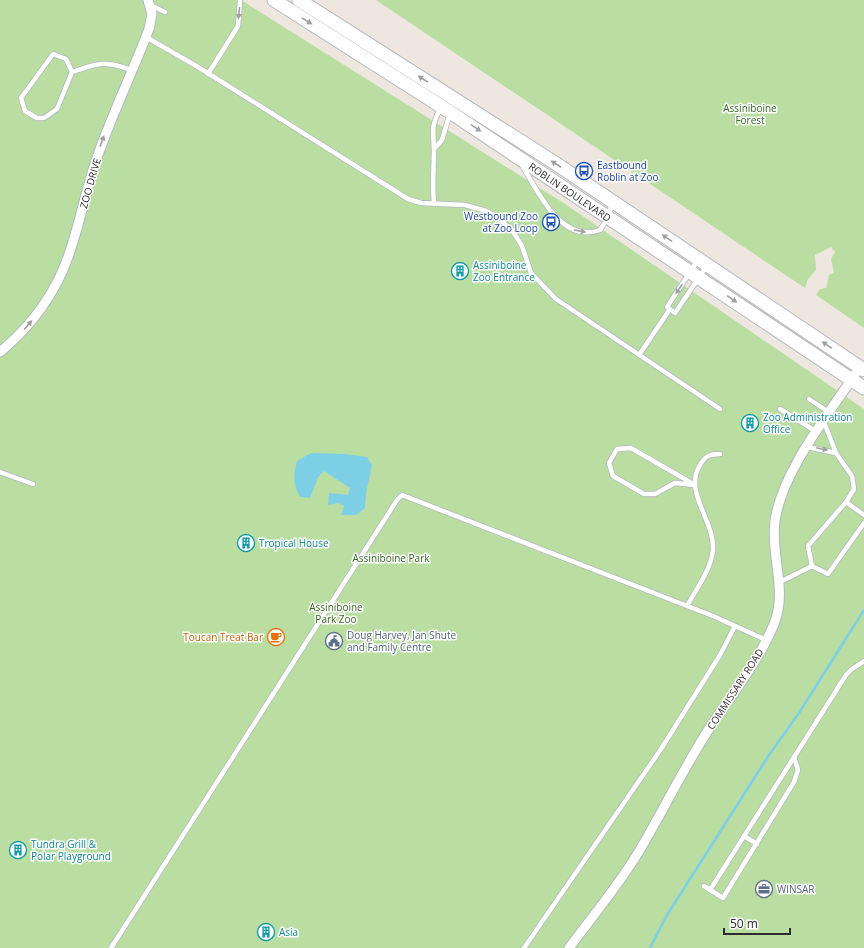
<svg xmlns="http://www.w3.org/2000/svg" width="864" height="948" font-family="'Open Sans',sans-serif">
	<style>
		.green { fill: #badea2 }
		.water { fill: #7dcfe5 }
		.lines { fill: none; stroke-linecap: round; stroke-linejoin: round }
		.stream { stroke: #7dcfe5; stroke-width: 2.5 }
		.lane-casing { stroke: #b3b6be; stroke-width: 6 }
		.street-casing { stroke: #b3b6be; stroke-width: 11 }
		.secondary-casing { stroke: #b3b6be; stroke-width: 15 }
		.lane { stroke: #fff; stroke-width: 4.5 }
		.street { stroke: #fff; stroke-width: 9 }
		.secondary { stroke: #fff; stroke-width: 13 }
		.oneway { fill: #a0a0a0 }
		.labels { text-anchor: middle; stroke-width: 3; stroke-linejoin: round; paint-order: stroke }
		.park-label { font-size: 10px; fill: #336521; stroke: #fff }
		.transit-label { font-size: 10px; fill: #164399; stroke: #fff; text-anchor: start }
		.street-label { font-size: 10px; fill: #2c2c2c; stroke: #fff }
		.culture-label { font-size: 10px; fill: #0d838f; stroke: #fff; text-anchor: start }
		.service-label { font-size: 10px; fill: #4e5e75; stroke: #fff; text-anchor: start }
		.food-label { font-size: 10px; fill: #c56008; stroke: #fff; text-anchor: end }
	</style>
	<rect width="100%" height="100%" fill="#ede7e0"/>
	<!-- green -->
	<g class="green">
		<path d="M 0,0 L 241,0 L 565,204 L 864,409 L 864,948 L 0,948 Z"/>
		<path d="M 376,0 L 864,0 L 864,328 L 816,295 L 820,289 L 826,288 L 829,275 L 834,273 L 831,259 L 835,252 L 831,247 L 815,255 L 816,270 L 808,279 L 805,288 Z"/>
	</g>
	<!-- water -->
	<path class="water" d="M 311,453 L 346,454 L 367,457 L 372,465 L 366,494 L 365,508 L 356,515 L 341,515 L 344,506 L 338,503 L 328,505 L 329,493 L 348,495 L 350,488 L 324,471 L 318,477 L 310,498 L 300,497 C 293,485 293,475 297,461 Z"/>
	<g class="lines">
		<!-- stream -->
		<path class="stream" d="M 650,948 L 667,915 L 769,755 L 799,713 L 864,610"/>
		<!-- lane casing -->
		<g class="lane-casing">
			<g id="lane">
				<path d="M 150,5 L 165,12"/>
				<path d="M 146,37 L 198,67 L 408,199 L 421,203 L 465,205 L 486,211 L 495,216 L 512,230 L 522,246 L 531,273 L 556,299 L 720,409"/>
				<path d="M 72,72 L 66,59 L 53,54 L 21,98 L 25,111 L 37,118 L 44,118 L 57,109 L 72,72 C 99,63 104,60 131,70"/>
				<path d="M 208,74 L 238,26 L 240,0"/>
				<path d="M 434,149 L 442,140 L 450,113"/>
				<path d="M 522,165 C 538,192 561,244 600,230 L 608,218 L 612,202"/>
				<path d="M 434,203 C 432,185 434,167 434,149 C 433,130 431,126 441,107"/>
				<path d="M 698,260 L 667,307 L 675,313 L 706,267"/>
				<path d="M 639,355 L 670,309"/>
				<path d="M 809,399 L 830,413"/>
				<path d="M 780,409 L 817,432"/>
				<path d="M 807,447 L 836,453"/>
				<path d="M 631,448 L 695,485 L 675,483 L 655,494 L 644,494 L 613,476 L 609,463 L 617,449 Z"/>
				<path d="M 0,472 L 33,484"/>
				<path d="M 846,502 L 864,515"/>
				<path d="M 812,566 L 828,574 L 864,523"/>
				<path d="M 780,582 L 812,566 L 808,546 L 846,502 L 854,489 L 852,476 L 836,453 L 824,422"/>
				<path d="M 687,606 C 696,589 711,570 713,550 C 715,521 683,492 700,465 C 705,456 710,454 720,454"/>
				<path d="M 744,836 L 757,844"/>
				<path d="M 704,886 L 723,898 L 794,782 L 798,770 L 794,757"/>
				<path d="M 710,890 L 846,675 L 852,669 L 864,661"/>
				<path d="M 111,948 L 397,500 L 402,495 L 713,616 L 766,640"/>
				<path d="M 524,948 L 661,749 L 720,655 L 735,626"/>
			</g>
		</g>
		<!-- street casing -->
		<g class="street-casing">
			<g id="street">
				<path d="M 0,352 C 30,327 55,294 68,257 C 80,224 86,188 98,155 C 113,112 133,71 149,29 L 152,14 L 148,0"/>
				<path d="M 569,948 C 592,917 618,886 638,853 C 662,813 682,771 707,732 C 730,696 758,663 774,624 C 788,590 770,555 775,521 C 782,470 832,410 860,367"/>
			</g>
		</g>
		<!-- secondary casing -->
		<g class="secondary-casing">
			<g id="secondary">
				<path d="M 274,0 L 450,112 L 864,388"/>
				<path d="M 299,0 L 555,163 L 864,370"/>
			</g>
		</g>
		<!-- lane -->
		<use href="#lane" class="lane"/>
		<!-- street -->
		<use href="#street" class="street"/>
		<!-- secondary -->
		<use href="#secondary" class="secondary"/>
	</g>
	<!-- one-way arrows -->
	<defs><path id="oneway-solid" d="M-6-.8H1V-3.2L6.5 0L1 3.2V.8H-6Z"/></defs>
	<g class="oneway">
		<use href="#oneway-solid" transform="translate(239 13) rotate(96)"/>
		<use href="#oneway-solid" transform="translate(307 21) rotate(32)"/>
		<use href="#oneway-solid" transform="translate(423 79) rotate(-148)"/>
		<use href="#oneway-solid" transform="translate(476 128) rotate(34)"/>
		<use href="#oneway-solid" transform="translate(102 141) rotate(-70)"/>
		<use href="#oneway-solid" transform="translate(556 164) rotate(-147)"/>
		<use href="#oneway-solid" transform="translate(580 231) rotate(11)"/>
		<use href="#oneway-solid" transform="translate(667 238) rotate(-146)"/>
		<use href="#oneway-solid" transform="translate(679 289) rotate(124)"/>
		<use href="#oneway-solid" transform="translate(732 299) rotate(34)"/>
		<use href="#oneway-solid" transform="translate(28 325) rotate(-49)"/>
		<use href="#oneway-solid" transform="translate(827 345) rotate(-146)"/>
		<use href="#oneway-solid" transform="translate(822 449) rotate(12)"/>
	</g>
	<!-- icons -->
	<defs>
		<g id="bus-ring" transform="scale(0.9)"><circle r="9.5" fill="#fff" stroke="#1a4fb4" stroke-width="1.5"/><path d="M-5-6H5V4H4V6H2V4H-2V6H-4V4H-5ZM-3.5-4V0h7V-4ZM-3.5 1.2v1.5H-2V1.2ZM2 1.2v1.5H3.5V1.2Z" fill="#1a4fb4"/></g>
		<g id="building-ring" transform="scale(0.9)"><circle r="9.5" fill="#fff" stroke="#0f9aa8" stroke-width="1.5"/><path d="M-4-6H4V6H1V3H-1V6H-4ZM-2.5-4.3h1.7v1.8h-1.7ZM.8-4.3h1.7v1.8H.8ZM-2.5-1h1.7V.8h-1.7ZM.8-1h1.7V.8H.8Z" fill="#0f9aa8"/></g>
		<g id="cafe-ring" transform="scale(0.9)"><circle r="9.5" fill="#fff" stroke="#e8710a" stroke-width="1.5"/><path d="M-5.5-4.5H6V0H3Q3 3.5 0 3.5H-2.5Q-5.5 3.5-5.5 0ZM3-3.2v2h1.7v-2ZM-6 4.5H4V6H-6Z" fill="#e8710a"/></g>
		<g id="civic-ring" transform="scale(0.9)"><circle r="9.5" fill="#fff" stroke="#5c6f8a" stroke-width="1.5"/><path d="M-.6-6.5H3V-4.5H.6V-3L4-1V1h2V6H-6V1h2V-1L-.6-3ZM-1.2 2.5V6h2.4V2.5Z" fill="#5c6f8a"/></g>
		<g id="office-ring" transform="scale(0.9)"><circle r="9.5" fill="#fff" stroke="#5c6f8a" stroke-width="1.5"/><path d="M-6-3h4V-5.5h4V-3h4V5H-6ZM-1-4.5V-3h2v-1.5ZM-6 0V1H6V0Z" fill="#5c6f8a"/></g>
	</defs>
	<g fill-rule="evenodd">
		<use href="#bus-ring" x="584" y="171"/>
		<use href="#bus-ring" x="551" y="222"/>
		<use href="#building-ring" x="460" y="271"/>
		<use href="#building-ring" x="750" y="423"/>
		<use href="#building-ring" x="246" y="543"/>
		<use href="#cafe-ring" x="276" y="637"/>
		<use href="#civic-ring" x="334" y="641"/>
		<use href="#building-ring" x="18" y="850"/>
		<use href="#office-ring" x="764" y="889"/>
		<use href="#building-ring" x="266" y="932"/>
	</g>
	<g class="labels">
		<!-- park labels -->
		<g class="park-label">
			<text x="750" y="112">Assiniboine<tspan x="750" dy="12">Forest</tspan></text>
			<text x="391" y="562">Assiniboine Park</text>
			<text x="336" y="611">Assiniboine<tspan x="336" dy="12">Park Zoo</tspan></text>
		</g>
		<!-- transit labels -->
		<g class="transit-label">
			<text x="597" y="169">Eastbound<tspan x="597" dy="12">Roblin at Zoo</tspan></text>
			<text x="538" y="220" text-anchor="end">Westbound Zoo<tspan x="538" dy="12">at Zoo Loop</tspan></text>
		</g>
		<!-- street labels -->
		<g class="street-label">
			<text transform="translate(90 183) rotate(-74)" y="4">ZOO DRIVE</text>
			<text transform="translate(570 192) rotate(34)" y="4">ROBLIN BOULEVARD</text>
			<text transform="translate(735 689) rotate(-57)" y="4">COMMISSARY ROAD</text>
		</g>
		<!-- culture labels -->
		<g class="culture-label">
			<text x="473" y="269">Assiniboine<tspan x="473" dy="12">Zoo Entrance</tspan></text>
			<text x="763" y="421">Zoo Administration<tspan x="763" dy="12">Office</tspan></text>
			<text x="259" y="547">Tropical House</text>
			<text x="31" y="848">Tundra Grill &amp;<tspan x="31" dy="12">Polar Playground</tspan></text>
			<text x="279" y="936">Asia</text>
		</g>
		<!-- service labels -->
		<g class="service-label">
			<text x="347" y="639">Doug Harvey, Jan Shute<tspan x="347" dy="12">and Family Centre</tspan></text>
			<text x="777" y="893">WINSAR</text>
		</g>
		<!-- food labels -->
		<g class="food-label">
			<text x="263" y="641">Toucan Treat Bar</text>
		</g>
	</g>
	<!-- scale -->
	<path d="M724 928v6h66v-6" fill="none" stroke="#2c2c2c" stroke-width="2"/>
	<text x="730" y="928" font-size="12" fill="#2c2c2c" stroke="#ffffff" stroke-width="3" paint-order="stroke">50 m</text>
</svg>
